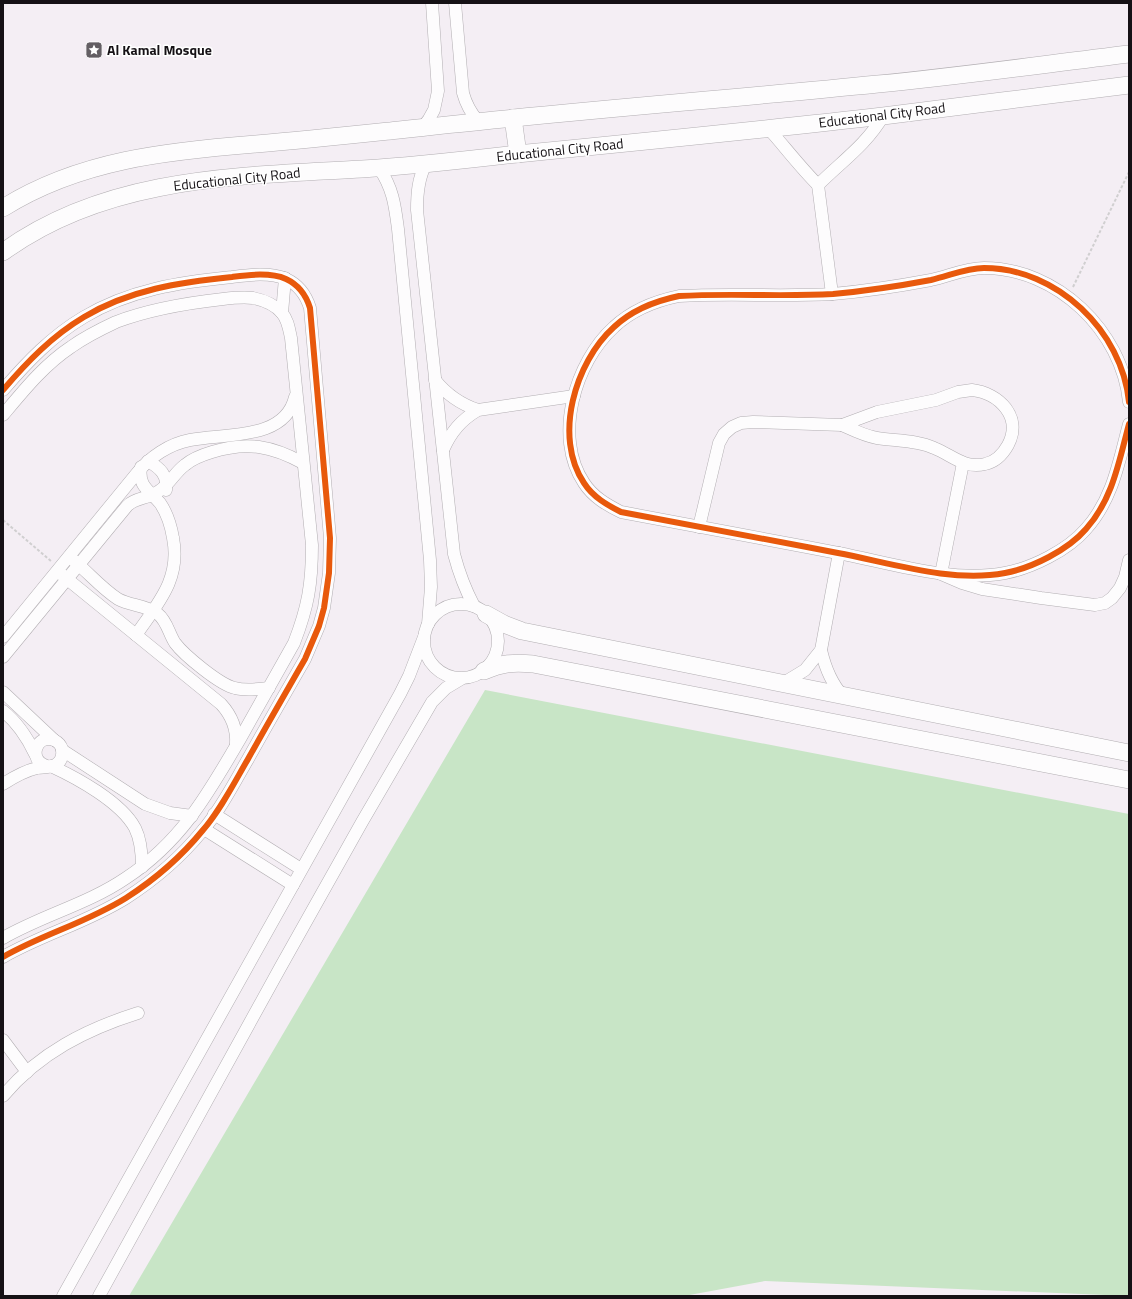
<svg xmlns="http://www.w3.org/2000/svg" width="1132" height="1299" font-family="'Titillium Web',sans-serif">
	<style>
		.grass { fill: #c8e5c6 }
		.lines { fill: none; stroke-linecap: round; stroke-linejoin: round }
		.street-casing { stroke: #b2aeb2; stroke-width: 13 }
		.secondary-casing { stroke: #b2aeb2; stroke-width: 18 }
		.path { stroke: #d0cfd0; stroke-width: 2; stroke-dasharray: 3 2; stroke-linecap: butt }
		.street { stroke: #fdfcfd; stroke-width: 12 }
		.secondary { stroke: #fdfcfd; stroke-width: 17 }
		.cycleway-casing { stroke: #fff; stroke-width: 8 }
		.cycleway { stroke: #e8590c; stroke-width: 6 }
		.labels { text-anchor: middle; stroke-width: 3; stroke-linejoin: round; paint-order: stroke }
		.poi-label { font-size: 14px; font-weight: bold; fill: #151115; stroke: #fff; text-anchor: start }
		.street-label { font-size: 14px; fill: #151115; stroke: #fff }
	</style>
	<rect width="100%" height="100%" fill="#f4eef4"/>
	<!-- grass -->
	<path class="grass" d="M 485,690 L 1129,814 L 1129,1296 L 765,1281 L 684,1296 L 129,1296 Z"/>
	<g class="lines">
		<!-- street casing -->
		<g class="street-casing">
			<g id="street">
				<path d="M 455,3 L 463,93 C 466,104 470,112 478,121"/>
				<path d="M 423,127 L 429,119 L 434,110 L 438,91 L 432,3"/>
				<path d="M 768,128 C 785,147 800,167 818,185 C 841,162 867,144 883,116"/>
				<path d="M 426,164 C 418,178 417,194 417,210 L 454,554 C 459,573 465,589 474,606"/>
				<path d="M 379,168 C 393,188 395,206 398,229 L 430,560 L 431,587 L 428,624"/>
				<path d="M 818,185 L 832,294"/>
				<path d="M 282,313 L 285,278"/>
				<path d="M 435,380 C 447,395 460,404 478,410"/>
				<path d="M 3,390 C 27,362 52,336 84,317 C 129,290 180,282 232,277 C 248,275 270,272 286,279 C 299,285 306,295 310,308 L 330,538 L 329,573 L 324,608 L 319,626 L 305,659 C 286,692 267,725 248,759 C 234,783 221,809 203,830 C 181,857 154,880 126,898 C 86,923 43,934 3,957"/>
				<path d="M 972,390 C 999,393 1023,417 1008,445 C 1003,454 995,462 985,464 C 964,469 952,455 934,448 C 917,440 895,441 877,438 C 865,436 853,430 842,425 L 877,412 L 936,400 L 958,392 Z"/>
				<path d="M 1129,402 C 1122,331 1057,268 984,268 C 966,268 949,276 931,280 C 899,286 866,291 833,294 C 782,297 730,293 679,296 C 655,301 632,310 614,327 C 575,362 553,437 584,483 C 593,497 607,505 621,512 C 694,526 766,539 838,553 C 891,563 951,583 1005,573 C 1032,568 1068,550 1086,529 C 1113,499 1119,461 1129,424"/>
				<path d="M 3,415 C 24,390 44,365 71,347 C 85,337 101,329 116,322 C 150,309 187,303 223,299 C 232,298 243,297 253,298 C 263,300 275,305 282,313 C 288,320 289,329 291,338 L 312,545 C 312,584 308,607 294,643 C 276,675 258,707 240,739 C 208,794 181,842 126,878 C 88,904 43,915 3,938"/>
				<path d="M 443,450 C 451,432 461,420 478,410 L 574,396"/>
				<path d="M 148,461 C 160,468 168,475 166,490"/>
				<path d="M 963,463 L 941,574 L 962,583 L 982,589 L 1041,598 L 1095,605 L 1105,603 L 1112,598 L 1120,588 L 1125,577 L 1129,560"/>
				<path d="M 699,527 L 719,443 L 724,434 L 732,427 L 741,423 L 753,422 L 842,425"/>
				<path d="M 72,559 C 88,572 101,588 118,599 C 131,606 146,605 158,614 C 167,621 169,634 175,643 C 184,655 220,685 235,688 C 246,691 258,689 269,688"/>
				<path d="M 61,574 L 221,704 C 232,716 237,728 236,744"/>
				<circle cx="461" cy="641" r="37"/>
				<path d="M 136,635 C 158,603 181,579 173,538 C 171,526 167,513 160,503 C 149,490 138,487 141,467"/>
				<path d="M 3,637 L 137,473 C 150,457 169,444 190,440 C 224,433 285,441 295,397"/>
				<path d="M 821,650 C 825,667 831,683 843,696"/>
				<path d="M 3,657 L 127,506 C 136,497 149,499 159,491 C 170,484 175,472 185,465 C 193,458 202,455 212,452 C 247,441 272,446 303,463"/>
				<path d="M 782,684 L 805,670 L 821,650 L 839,553"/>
				<path d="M 3,692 L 54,740"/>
				<path d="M 3,711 C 18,723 27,737 35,754"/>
				<path d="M 62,750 L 145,804 L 170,813 L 192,816"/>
				<path d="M 51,766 C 77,778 121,802 135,828 C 141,840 142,853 142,867"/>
				<path d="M 3,784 C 14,777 24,771 37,768 C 42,767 50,768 55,765 C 61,762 63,756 62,749 C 61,745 58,742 54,740 C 36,733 27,761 47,766"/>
				<path d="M 214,814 L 301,869"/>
				<path d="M 204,829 L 293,885"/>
				<path d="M 3,1040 L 27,1072"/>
				<path d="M 3,1096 C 39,1053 87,1029 138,1013"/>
				<path d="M 63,1296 L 400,694 L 409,676 L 424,637"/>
				<path d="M 99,1296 L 280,968 L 362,822 L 432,702 L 446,688 L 461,679"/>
			</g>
		</g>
		<!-- secondary casing -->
		<g class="secondary-casing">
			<g id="secondary">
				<path d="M 513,118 L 518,154"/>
				<path d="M 3,208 C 79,160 168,151 256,144 C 304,140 351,135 399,130 C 558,112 719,100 878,84 C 962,76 1046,64 1129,54"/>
				<path d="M 3,252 C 107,176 239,176 362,169 C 414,166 465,160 517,154 C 639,142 761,130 883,116 C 965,106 1047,95 1129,85"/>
				<path d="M 486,614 L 504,624 L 522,631 L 1129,753"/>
				<path d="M 484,671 C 502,663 514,662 533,664 L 1129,780"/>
			</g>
		</g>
		<!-- path -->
		<g class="path">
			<path d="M 1073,287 L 1129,172"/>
			<path d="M 3,520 L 51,561"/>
		</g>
		<!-- street -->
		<use href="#street" class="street"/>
		<!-- secondary -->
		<use href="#secondary" class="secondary"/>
		<!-- cycleway casing -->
		<g class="cycleway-casing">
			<g id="cycleway">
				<path d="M 3,390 C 27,362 52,336 84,317 C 129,290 180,282 232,277 C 248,275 270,272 286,279 C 299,285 306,295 310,308 L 330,538 L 329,573 L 324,608 L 319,626 L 305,659 C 286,692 267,725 248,759 C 234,783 221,809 203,830 C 181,857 154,880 126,898 C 86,923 43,934 3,957"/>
				<path d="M 1129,402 C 1122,331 1057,268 984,268 C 966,268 949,276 931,280 C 899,286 866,291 833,294 C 782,297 730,293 679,296 C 655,301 632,310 614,327 C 575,362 553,437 584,483 C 593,497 607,505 621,512 C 694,526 766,539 838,553 C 891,563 951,583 1005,573 C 1032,568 1068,550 1086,529 C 1113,499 1119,461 1129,424"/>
			</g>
		</g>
		<!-- cycleway -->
		<use href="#cycleway" class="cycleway"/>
	</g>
	<!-- icons -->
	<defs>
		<g id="sight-square" transform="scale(0.9)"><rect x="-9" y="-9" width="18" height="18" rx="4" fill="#635e63" stroke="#fff"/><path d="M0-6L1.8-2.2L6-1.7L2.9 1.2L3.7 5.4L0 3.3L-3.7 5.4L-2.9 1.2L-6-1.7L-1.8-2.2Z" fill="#fff"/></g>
	</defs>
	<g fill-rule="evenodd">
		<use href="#sight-square" x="94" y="50"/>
	</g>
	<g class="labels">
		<!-- poi labels -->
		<g class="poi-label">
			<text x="107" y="55">Al Kamal Mosque</text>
		</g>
		<!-- street labels -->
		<g class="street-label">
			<text transform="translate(882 115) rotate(-7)" y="5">Educational City Road</text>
			<text transform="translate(560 150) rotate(-6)" y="5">Educational City Road</text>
			<text transform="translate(237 179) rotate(-6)" y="5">Educational City Road</text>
		</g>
	</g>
	<!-- border -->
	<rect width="1132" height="1299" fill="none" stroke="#151115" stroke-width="8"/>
</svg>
